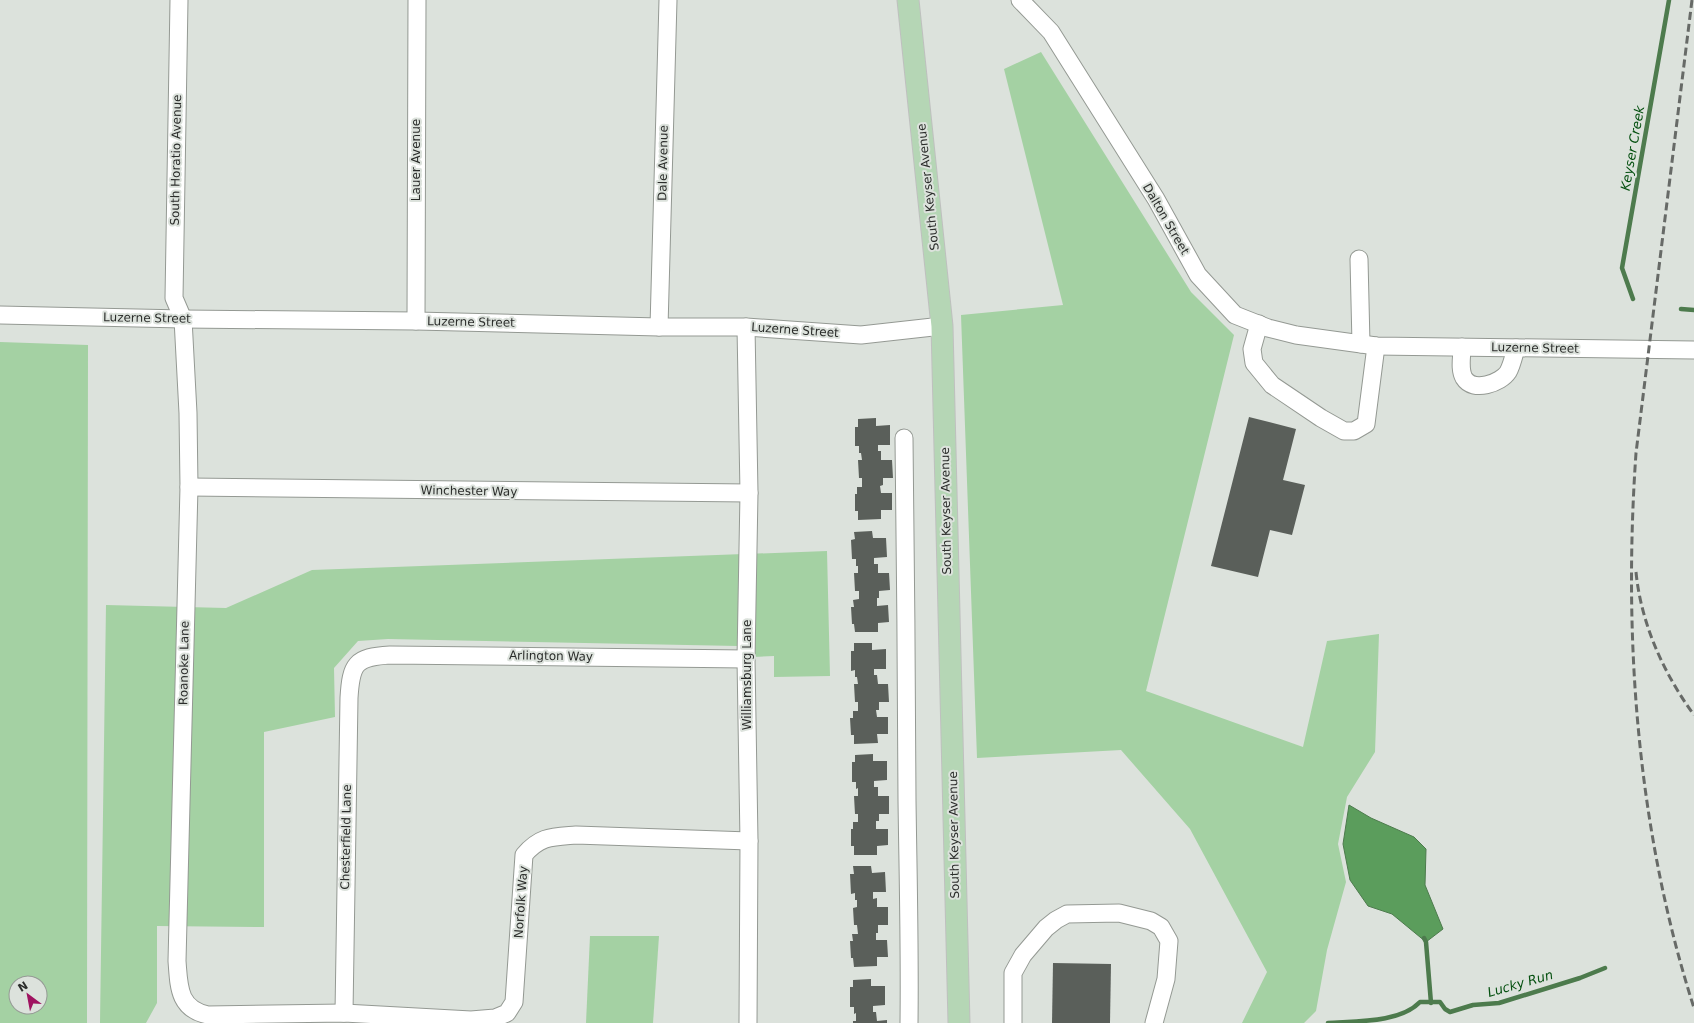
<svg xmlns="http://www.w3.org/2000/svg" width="1694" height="1023" font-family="'DejaVu Sans',sans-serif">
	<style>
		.green { fill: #a4d1a3; fill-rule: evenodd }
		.water { fill: #5b9d5c; stroke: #4d7b4d }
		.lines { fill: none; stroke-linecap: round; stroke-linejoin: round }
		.stream { stroke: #4d7b4d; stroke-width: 4.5 }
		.building { fill: #5a5f5a }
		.minor-casing { stroke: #949993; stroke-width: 19 }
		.major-casing { stroke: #bfc0bf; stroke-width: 23 }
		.minor { stroke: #fff; stroke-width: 17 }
		.major { stroke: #b5d6b5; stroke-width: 21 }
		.rail { stroke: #676a67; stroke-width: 3; stroke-dasharray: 8 4; stroke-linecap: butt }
		.labels { text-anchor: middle; stroke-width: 4; stroke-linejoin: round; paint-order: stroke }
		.street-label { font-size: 12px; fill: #2b2d2b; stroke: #dce2dc }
		.water-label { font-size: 13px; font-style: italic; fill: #055010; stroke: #dce2dc }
	</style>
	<rect width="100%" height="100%" fill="#dce2dc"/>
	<!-- green -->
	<g class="green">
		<path d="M 1041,52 L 1191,292 L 1234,335 L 1146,691 L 1303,747 L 1327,641 L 1379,634 L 1375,752 L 1347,797 L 1338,844 L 1346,882 L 1327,950 L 1316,1011 L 1304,1023 L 1242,1023 L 1267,972 L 1190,829 L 1121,750 L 977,758 L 961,315 L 1063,305 L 1004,69 Z"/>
		<path d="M 0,342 L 88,345 L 87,1023 L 0,1023 ZM 16,983 L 40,983 L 40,1007 L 16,1007 Z"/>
		<path d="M 827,551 L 830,676 L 774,677 L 774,656 L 753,657 L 738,646 L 388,639 L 358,641 L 334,668 L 335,717 L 264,732 L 264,927 L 157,926 L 157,1003 L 146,1023 L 100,1023 L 106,605 L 226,608 L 312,570 Z"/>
		<path d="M 590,936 L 659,936 L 653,1023 L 586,1023 Z"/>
	</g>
	<!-- water -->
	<path class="water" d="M 1349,805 L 1371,818 L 1414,837 L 1426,849 L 1425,885 L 1443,929 L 1426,942 L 1392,914 L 1368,906 L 1350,880 L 1343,844 Z"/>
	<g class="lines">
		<!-- stream -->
		<g class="stream">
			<path d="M 1633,299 L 1622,268 L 1669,0"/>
			<path d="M 1681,309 L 1694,310"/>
			<path d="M 1424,938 L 1426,942 L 1431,1003"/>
			<path d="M 1328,1023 C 1356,1021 1400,1023 1420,1002 L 1440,1002 L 1445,1009 L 1450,1012 L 1473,1005 L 1499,1003 L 1580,978 L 1605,968"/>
		</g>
	</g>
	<!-- building -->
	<g class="building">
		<path d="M 1249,417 L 1296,429 L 1283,480 L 1305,485 L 1292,535 L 1270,530 L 1258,577 L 1211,566 Z"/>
		<path d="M 876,418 L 876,426 L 890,425 L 890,445 L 878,445 L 878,451 L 881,451 L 881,460 L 892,460 L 893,478 L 883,478 L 883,485 L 880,486 L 881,493 L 892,493 L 892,510 L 881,510 L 881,519 L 858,520 L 858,511 L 855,511 L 855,494 L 857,494 L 857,487 L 862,487 L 862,478 L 859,478 L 858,460 L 862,460 L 861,453 L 859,453 L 859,446 L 855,446 L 855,427 L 858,427 L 858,419 Z"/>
		<path d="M 872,531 L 873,538 L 886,538 L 887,557 L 874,558 L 874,564 L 878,564 L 878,573 L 889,573 L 890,590 L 879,591 L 879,598 L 877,598 L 877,606 L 888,605 L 889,622 L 878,623 L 878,632 L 855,632 L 854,624 L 852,624 L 851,607 L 854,607 L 853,600 L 859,599 L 859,591 L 855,591 L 854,573 L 858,573 L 858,566 L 856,566 L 856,559 L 852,559 L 851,540 L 855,539 L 854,532 Z"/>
		<path d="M 854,643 L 872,643 L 872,650 L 886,649 L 886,669 L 874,669 L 874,675 L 877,675 L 878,684 L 888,684 L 889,702 L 879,702 L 879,710 L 876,710 L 877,717 L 888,717 L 888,734 L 877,734 L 878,743 L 854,744 L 854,735 L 851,735 L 850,718 L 853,718 L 853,711 L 858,711 L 858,702 L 855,702 L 854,684 L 858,684 L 857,677 L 855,677 L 855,670 L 851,671 L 851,651 L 854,651 Z"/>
		<path d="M 873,754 L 873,761 L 887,761 L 887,780 L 874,781 L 874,787 L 878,787 L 878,796 L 889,796 L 889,814 L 879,814 L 879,821 L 876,821 L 876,829 L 888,829 L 888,845 L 877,846 L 877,855 L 854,855 L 854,846 L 851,846 L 851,829 L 853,829 L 853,822 L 858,822 L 858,814 L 855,814 L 854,796 L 858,796 L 858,788 L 856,789 L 856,782 L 852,782 L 852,762 L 855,762 L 855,755 Z"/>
		<path d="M 853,866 L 871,866 L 872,873 L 885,872 L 886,892 L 873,892 L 873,899 L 877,898 L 877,907 L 888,907 L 888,925 L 878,925 L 878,933 L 876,933 L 876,940 L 887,940 L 888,957 L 877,957 L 877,966 L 854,967 L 853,958 L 851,958 L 850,941 L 853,941 L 852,934 L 858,934 L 857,925 L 854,925 L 853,908 L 857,907 L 857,900 L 855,900 L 855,893 L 851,894 L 850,874 L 854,874 Z"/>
		<path d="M 1053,963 L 1111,964 L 1110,1023 L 1052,1023 Z"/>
		<path d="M 871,979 L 871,986 L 885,986 L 885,1005 L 873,1006 L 873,1012 L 876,1012 L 877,1021 L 887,1020 L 887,1023 L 853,1023 L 853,1021 L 856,1021 L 856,1013 L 854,1014 L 854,1007 L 850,1007 L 850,987 L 853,987 L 853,980 Z"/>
	</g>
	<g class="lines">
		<!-- minor casing -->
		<g class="minor-casing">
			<g id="minor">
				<path d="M 179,0 L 174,298 L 183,319 L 188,413 L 189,487 L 177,961 C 179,986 178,1009 208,1015 L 344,1013 L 471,1020 L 495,1018 L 507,1013 L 514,1002 L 524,855 C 540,836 552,837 576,835 L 749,841"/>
				<path d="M 1020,0 L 1051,32 L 1156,199 L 1198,275 L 1235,315 L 1268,328 L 1296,335 L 1376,346 L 1694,350"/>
				<path d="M 1359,259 L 1361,344"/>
				<path d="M 0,315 L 183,319 L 416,321 L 659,327 L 746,327 L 861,335 L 942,326"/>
				<path d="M 416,321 L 417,0"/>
				<path d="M 1259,324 L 1252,349 L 1254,363 L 1272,385 L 1321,418 L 1344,431 L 1354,431 L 1366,424 L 1376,346"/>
				<path d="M 659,327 L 668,0"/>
				<path d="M 746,327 L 749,493 L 746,659 L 749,841 L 748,1023"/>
				<path d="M 1462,347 C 1462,357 1459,369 1464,378 C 1473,393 1501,383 1508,372 C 1512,365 1514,355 1516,348"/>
				<path d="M 904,438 C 906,559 906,679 907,800 C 908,874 910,949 909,1023"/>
				<path d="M 189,487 L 749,493"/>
				<path d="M 344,1013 L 349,698 C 351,664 355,657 390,655 L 746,659"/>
				<path d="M 1013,1023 L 1013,973 L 1023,955 L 1046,928 L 1056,920 L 1067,914 L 1119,913 L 1151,921 L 1161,927 L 1169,941 L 1166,979 L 1154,1023"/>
			</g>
		</g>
		<!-- major casing -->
		<g class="major-casing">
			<path id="major" d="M 908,0 L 942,326 L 959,1023"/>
		</g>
		<!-- minor -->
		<use href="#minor" class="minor"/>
		<!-- major -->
		<use href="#major" class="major"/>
		<!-- rail -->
		<g class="rail">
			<path d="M 1692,0 L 1636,453 C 1623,639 1637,830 1694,1008"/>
			<path d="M 1636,572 C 1641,624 1664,674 1694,715"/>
		</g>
	</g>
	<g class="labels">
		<!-- street labels -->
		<g class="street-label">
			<text transform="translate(176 160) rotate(-89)" y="4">South Horatio Avenue</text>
			<text transform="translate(416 160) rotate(-90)" y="4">Lauer Avenue</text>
			<text transform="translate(663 163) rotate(-89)" y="4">Dale Avenue</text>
			<text transform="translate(928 187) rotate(-96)" y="4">South Keyser Avenue</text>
			<text transform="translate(1166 219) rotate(60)" y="4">Dalton Street</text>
			<text transform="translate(147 318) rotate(1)" y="4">Luzerne Street</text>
			<text transform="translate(471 322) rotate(1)" y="4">Luzerne Street</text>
			<text transform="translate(795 330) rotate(4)" y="4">Luzerne Street</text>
			<text transform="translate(1535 348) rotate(1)" y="4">Luzerne Street</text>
			<text transform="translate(469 491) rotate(1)" y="4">Winchester Way</text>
			<text transform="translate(946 511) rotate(-91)" y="4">South Keyser Avenue</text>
			<text transform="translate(551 656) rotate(1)" y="4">Arlington Way</text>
			<text transform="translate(184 663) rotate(-89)" y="4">Roanoke Lane</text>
			<text transform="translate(747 675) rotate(-90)" y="4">Williamsburg Lane</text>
			<text transform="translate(954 835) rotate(-91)" y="4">South Keyser Avenue</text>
			<text transform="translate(346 837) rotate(-89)" y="4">Chesterfield Lane</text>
			<text transform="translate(521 902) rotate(-86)" y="4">Norfolk Way</text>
		</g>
		<!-- water labels -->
		<g class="water-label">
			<text transform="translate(1632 148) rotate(-80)" y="5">Keyser Creek</text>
			<text transform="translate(1520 983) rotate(-16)" y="5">Lucky Run</text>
		</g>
	</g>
	<!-- north arrow -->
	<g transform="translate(28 995) rotate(328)"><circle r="19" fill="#dce2dc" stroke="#959a95"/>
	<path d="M0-3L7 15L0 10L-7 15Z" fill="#9f1360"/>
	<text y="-6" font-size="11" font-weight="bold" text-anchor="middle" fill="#2b2d2b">N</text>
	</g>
</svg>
